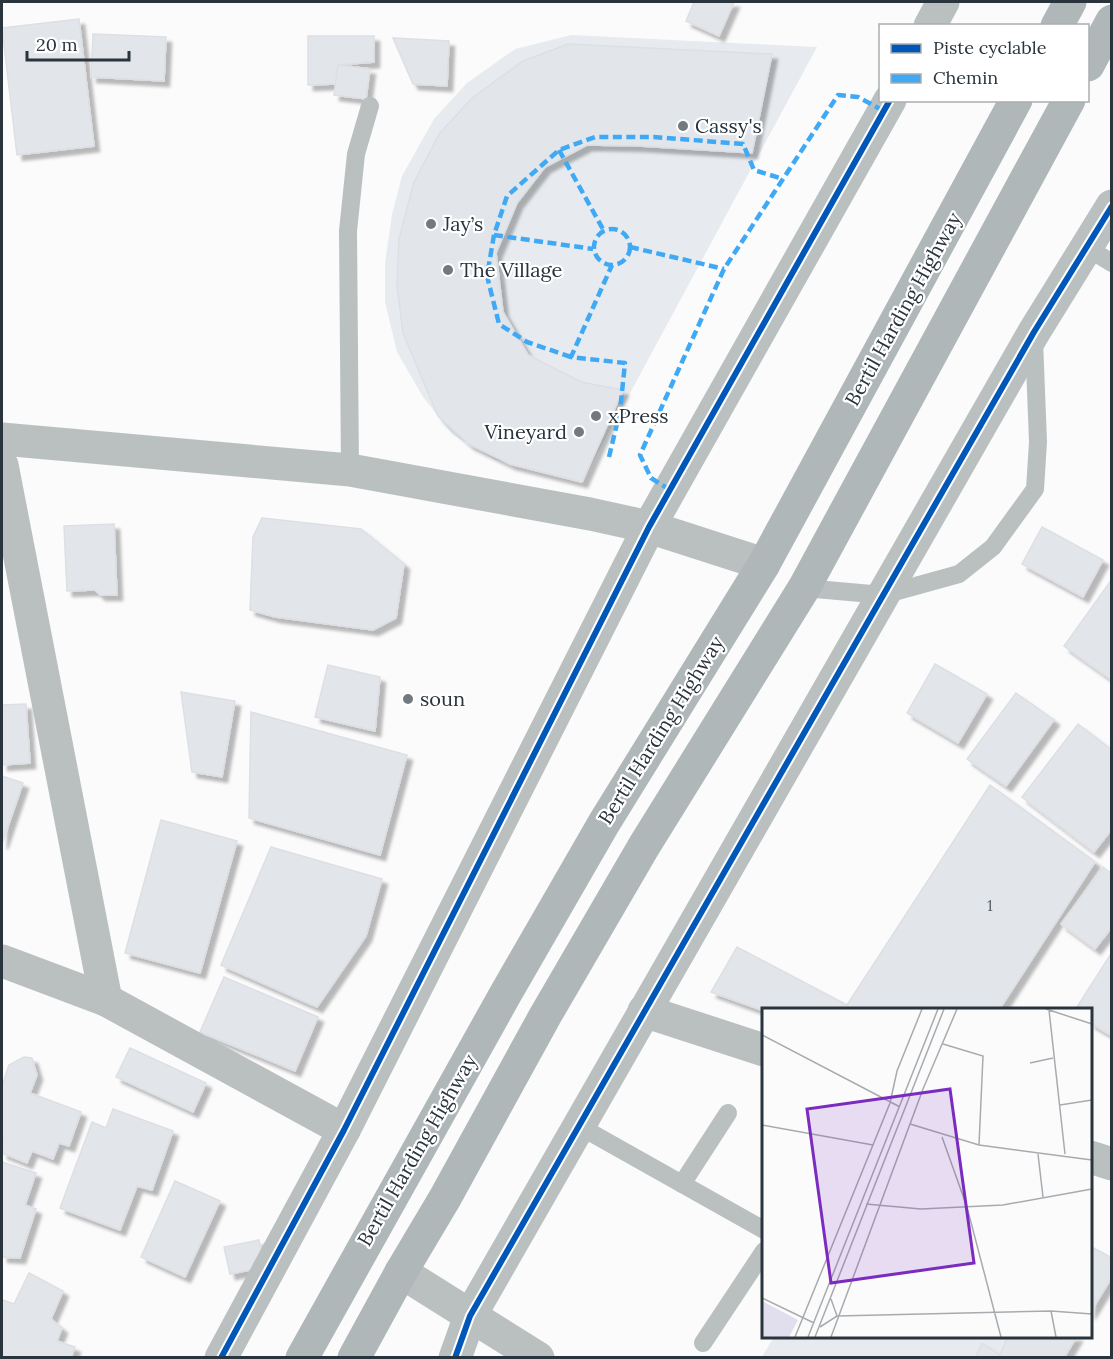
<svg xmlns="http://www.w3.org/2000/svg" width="1113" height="1359" font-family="Lora,serif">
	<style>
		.built { fill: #e7ebef }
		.building { fill: #e2e6eb; stroke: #dddfe4; stroke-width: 1.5; filter: url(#shadow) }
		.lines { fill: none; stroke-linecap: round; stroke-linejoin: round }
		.service { stroke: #bac0c0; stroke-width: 18 }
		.minor { stroke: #bac0c0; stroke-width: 33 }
		.primary { stroke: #b0b7b9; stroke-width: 33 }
		.quiet { stroke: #3fa9f5; stroke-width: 4.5; stroke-dasharray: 9 4.5; stroke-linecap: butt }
		.cycleway-casing { stroke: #fff; stroke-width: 10 }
		.cycleway { stroke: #0057b8; stroke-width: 6 }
		.poi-dot { fill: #727a80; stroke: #fff; stroke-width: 2 }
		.labels { text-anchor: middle; stroke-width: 4.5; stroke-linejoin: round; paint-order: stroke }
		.number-label { font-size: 16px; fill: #5a636b }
		.poi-label { font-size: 20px; fill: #29343d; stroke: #fff; text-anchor: start }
		.street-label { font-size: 20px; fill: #29343d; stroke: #fff }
		.inset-road { fill: none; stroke: #a7abaf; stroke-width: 1.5 }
		.view { fill: #7b2cbf; fill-opacity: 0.15; stroke: #7b2cbf; stroke-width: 3 }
		.inset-edge { fill: none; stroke: #29343d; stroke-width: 3 }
	</style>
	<defs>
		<filter id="shadow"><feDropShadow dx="5.5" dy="5.5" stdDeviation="1.5" flood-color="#0004"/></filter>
	</defs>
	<rect width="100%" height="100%" fill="#fbfbfb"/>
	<!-- built -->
	<g class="built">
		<path d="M 571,35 L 817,47 L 582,482 L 520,467 L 494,459 L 453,435 L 423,397 L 397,352 L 385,302 L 385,263 L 392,214 L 402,176 L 434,119 L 467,83 L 515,49 Z"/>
		<path d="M 774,1337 L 1077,1337 L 1064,1357 L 761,1358 Z"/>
	</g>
	<!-- building -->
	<g class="building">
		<path d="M 694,2 L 734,2 L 719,36 L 686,21 Z"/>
		<path d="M 79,19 L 94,146 L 17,155 L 2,28 Z"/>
		<path d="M 93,34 L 166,37 L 164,81 L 91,77 Z"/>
		<path d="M 308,36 L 374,36 L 374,62 L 338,65 L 336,84 L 308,85 Z"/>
		<path d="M 393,38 L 449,41 L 447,86 L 413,84 Z"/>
		<path d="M 568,44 L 772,54 L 752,153 L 639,146 L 587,145 L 545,167 L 517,203 L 496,253 L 503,312 L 528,355 L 581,382 L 623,390 L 582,482 L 510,464 L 469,444 L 438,416 L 403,333 L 397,286 L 399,239 L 414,182 L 440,133 L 472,98 L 523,61 Z"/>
		<path d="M 338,65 L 370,69 L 366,99 L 334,95 Z"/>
		<path d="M 262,518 L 361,529 L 404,564 L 396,618 L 373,630 L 275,617 L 250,610 L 253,537 Z"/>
		<path d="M 114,524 L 117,595 L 100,595 L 95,590 L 67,591 L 64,526 Z"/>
		<path d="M 1042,527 L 1103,560 L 1083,597 L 1022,564 Z"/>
		<path d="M 1112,579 L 1112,680 L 1064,646 Z"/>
		<path d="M 935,664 L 987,694 L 958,743 L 907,713 Z"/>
		<path d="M 328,665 L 380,677 L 375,731 L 315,717 Z"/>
		<path d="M 181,692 L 235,701 L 222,777 L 192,772 Z"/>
		<path d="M 1016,693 L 1054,720 L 1006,786 L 967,759 Z"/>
		<path d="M 26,704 L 30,763 L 2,765 L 2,705 Z"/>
		<path d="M 251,712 L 407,755 L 380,855 L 249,818 Z"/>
		<path d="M 1078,724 L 1112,750 L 1112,829 L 1094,852 L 1022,797 Z"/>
		<path d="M 2,776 L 23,783 L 2,844 Z"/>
		<path d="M 990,785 L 1095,862 L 999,1010 L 764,1010 L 764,1011 L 711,992 L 737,947 L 847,1005 Z"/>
		<path d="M 161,820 L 237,841 L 200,973 L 125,953 Z"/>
		<path d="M 271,847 L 382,879 L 366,936 L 317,1007 L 221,965 Z"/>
		<path d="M 1103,867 L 1112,874 L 1112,927 L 1095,949 L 1061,924 Z"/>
		<path d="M 1112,952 L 1112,1036 L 1090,1023 L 1090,1010 L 1075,1010 Z"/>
		<path d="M 224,977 L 318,1017 L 295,1071 L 200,1032 Z"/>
		<path d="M 130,1048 L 206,1083 L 193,1112 L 116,1077 Z"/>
		<path d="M 24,1057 L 32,1058 L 37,1075 L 30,1093 L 81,1112 L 69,1146 L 59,1143 L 53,1159 L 32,1151 L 27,1163 L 2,1153 L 3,1140 L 2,1139 L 2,1086 L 9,1065 Z"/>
		<path d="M 113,1109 L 173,1131 L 152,1190 L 137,1186 L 120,1230 L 60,1208 L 92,1122 L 106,1128 Z"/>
		<path d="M 2,1162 L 36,1173 L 25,1205 L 36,1209 L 20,1258 L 2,1257 Z"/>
		<path d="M 175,1181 L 220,1201 L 185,1277 L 141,1257 Z"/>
		<path d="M 259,1240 L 265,1267 L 230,1274 L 224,1247 Z"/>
		<path d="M 1090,1246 L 1112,1258 L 1112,1277 L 1090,1313 Z"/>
		<path d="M 29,1273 L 63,1291 L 51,1319 L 62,1328 L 57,1341 L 75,1347 L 71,1358 L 2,1358 L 2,1303 L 3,1300 L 14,1304 Z"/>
		<path d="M 1008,1336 L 1077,1336 L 1064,1358 L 975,1358 L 982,1343 L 1000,1355 Z"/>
	</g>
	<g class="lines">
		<!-- service -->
		<g class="service">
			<path d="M 1086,247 L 1112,263"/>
			<path d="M 350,470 L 348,231 L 356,154 L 370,106"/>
			<path d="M 804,588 L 883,595 L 959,574 L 993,547 L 1035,489 L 1038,442 L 1034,340"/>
			<path d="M 579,1126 L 764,1230"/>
			<path d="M 682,1184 L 728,1113"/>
			<path d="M 703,1343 L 764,1251"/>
		</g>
		<!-- minor -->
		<g class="minor">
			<path d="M 930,26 L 943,2"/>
			<path d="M 2,439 L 350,470 L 590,514 L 649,527 L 764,564"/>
			<path d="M 2,465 L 106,1000"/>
			<path d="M 2,961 L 106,1000 L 344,1130"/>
			<path d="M 644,1011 L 764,1050"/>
			<path d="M 1090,1157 L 1112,1164"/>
			<path d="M 401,1272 L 538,1358"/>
			<path d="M 221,1358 L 344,1130 L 649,527 L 890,100"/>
			<path d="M 455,1358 L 470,1316 L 1034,332 L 1112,206"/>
		</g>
		<!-- primary -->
		<g class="primary">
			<path d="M 1057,26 L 1070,2"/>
			<path d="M 1088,65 L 1112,21"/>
			<path d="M 302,1358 L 506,993 L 604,823 L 764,564 L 1016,100"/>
			<path d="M 354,1358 L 401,1272 L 445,1198 L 545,1016 L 644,846 L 804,588 L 1069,100"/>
		</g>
		<!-- quiet -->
		<g class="quiet">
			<path d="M 559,150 L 604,231"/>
			<circle cx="612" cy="247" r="18"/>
			<path d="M 494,235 L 593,249"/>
			<path d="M 630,247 L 724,269"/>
			<path d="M 571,357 L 527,342 L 499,324 L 487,276 L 494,235 L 507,196 L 559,150 L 595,137 L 654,137 L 743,144 L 754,170 L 783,179"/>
			<path d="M 620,411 L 656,420"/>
			<path d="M 609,457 L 620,411 L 625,363 L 571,357 L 612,265"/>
			<path d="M 670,490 L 651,478 L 640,455 L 724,269 L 838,95 L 858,97 L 884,111"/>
		</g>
		<!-- cycleway casing -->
		<g class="cycleway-casing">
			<g id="cycleway">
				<path d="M 221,1358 L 344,1130 L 649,527 L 890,100"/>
				<path d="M 455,1358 L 470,1316 L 1034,332 L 1112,206"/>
			</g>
		</g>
		<!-- cycleway -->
		<use href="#cycleway" class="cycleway"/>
	</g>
	<!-- markers -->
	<g class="poi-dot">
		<circle cx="683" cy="126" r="6"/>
		<circle cx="431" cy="224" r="6"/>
		<circle cx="448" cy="270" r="6"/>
		<circle cx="596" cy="416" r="6"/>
		<circle cx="579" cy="432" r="6"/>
		<circle cx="408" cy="699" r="6"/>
	</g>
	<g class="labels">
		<!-- number labels -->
		<g class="number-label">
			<text x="990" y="911">1</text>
		</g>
		<!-- poi labels -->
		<g class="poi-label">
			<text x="695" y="133">Cassy's</text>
			<text x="443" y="231">Jay’s</text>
			<text x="460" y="277">The Village</text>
			<text x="608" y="423">xPress</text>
			<text x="567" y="439" text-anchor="end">Vineyard</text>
			<text x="420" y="706">soun</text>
		</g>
		<!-- street labels -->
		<g class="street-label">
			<text transform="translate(903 309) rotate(-61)" y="7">Bertil Harding Highway</text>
			<text transform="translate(661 730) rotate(-58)" y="7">Bertil Harding Highway</text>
			<text transform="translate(417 1150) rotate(-60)" y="7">Bertil Harding Highway</text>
		</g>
	</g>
	<!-- overview -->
	<g transform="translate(762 1008)">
		<rect width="330" height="330" fill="#fbfbfb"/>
		<path d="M 0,293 L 36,312 L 27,329 L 0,329 Z" fill="#e1deed"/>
		<path class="inset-road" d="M 284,1 L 330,16M 287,2 L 303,146M 0,27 L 138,99M 181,36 L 221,48 L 217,137M 268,55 L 291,50M 298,97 L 330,92M 148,116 L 217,137 L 330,152M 0,117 L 111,137M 180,129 L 205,199 L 239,329M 276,146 L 281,189M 104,196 L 159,201 L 241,197 L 330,181M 0,290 L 52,315M 69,291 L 75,308M 289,303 L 294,329M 58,319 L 75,308 L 289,303 L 330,306M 33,329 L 128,95 L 135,63 L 160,1M 46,329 L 176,1M 53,329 L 182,1M 69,329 L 161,81 L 195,1"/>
		<path class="view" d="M 188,81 L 212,255 L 69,275 L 45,101 Z"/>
		<rect width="330" height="330" class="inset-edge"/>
	</g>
	<!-- border -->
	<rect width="1113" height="1359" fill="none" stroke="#29343d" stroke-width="6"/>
	<!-- legend -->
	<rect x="879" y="24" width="210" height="78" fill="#ffffff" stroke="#a9aeb1" stroke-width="1.5"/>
	<rect x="891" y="44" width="30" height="9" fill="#0057b8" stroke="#a9aeb1" stroke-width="1.5"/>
	<text x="933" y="54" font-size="18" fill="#29343d">Piste cyclable</text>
	<rect x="891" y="74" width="30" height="9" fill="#3fa9f5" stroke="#a9aeb1" stroke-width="1.5"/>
	<text x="933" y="84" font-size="18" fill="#29343d">Chemin</text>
	<!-- scale -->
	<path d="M27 51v9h102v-9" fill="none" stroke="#29343d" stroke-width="3"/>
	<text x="36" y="51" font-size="18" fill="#29343d" stroke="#ffffff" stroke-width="4.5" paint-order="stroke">20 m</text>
</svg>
